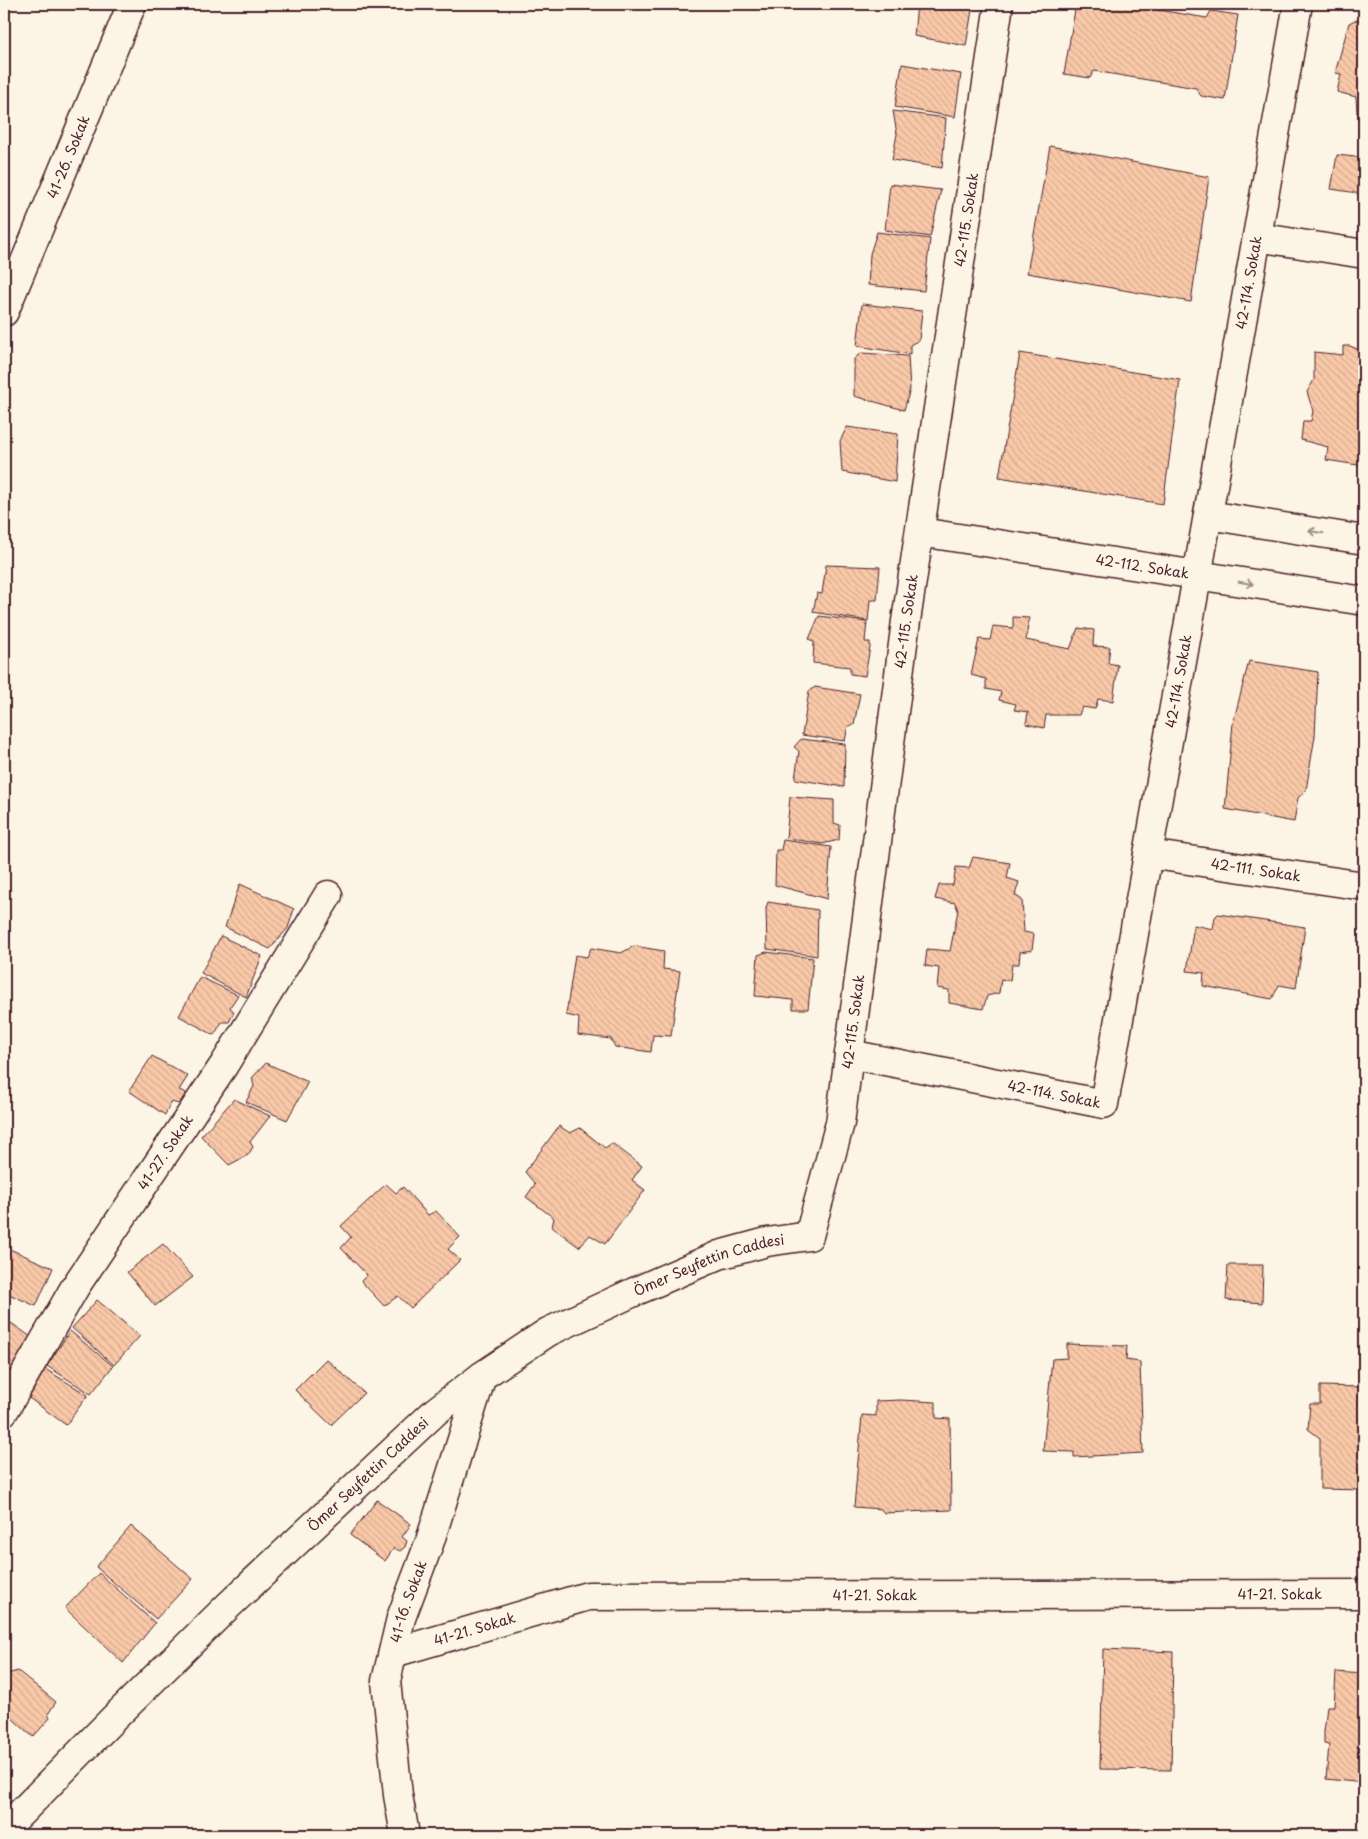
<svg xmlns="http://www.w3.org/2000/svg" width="1368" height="1839" font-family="'Playpen Sans',sans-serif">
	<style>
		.building { fill: url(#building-back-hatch); stroke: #4a1f2b }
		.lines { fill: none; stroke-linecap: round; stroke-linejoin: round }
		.minor-casing { stroke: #4a1f2b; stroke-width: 31 }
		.minor { stroke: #fcf5e5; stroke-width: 28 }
		.oneway { stroke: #a38a88 }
		.labels { text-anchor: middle; stroke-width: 5; stroke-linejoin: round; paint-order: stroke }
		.street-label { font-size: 14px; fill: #4a1f2b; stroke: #fcf5e5 }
	</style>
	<defs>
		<pattern id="building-back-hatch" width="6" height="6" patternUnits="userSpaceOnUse" patternTransform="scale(1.25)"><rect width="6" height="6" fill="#f9c9a8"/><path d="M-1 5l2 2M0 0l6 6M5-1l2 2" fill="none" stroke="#d7ac91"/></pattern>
	</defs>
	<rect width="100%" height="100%" fill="#fcf5e5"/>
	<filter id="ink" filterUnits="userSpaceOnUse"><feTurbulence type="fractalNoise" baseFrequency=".02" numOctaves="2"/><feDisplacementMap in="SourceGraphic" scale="10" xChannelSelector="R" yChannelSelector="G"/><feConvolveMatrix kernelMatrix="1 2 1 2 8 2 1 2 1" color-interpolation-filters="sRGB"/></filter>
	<g filter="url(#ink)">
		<!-- building -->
		<g class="building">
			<path d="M 917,4 L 973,4 L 966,46 L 914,36 Z"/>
			<path d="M 1076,4 L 1122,4 L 1207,18 L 1211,11 L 1238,15 L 1225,100 L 1201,96 L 1196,88 L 1094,71 L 1090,78 L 1064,74 Z"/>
			<path d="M 1355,20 L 1364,22 L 1364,114 L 1357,113 L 1356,97 L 1337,92 L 1341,74 L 1335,73 L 1349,23 Z"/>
			<path d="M 902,64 L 961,74 L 955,117 L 895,107 Z"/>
			<path d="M 893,111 L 946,118 L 942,168 L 892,160 L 897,134 Z"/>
			<path d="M 1050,146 L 1209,177 L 1191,302 L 1027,273 Z"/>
			<path d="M 1337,155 L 1364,158 L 1364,194 L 1331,189 Z"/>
			<path d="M 890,184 L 941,190 L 930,237 L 885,230 Z"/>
			<path d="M 877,232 L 930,239 L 924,291 L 868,285 L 870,254 Z"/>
			<path d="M 862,304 L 922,311 L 919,340 L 910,345 L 910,354 L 857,346 Z"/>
			<path d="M 1343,346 L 1350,346 L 1364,352 L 1364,466 L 1326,460 L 1328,447 L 1301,440 L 1303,421 L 1311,421 L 1313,411 L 1307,392 L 1314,380 L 1314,352 L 1343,355 Z"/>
			<path d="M 861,353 L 908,356 L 910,389 L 904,410 L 854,396 L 854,359 Z"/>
			<path d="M 1020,353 L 1180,380 L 1163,504 L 999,477 Z"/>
			<path d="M 847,427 L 898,434 L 895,482 L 842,472 L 840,441 Z"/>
			<path d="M 826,565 L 880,567 L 877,600 L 870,600 L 868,621 L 813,612 L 817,593 L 822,594 Z"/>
			<path d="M 819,616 L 867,622 L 865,642 L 870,642 L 870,647 L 865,676 L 850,674 L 850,667 L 813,663 L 814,642 L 809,639 Z"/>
			<path d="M 1013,617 L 1029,618 L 1026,640 L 1070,649 L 1078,628 L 1094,630 L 1093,646 L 1110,647 L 1108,663 L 1118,665 L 1113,701 L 1098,699 L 1095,709 L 1082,707 L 1079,715 L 1046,715 L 1044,728 L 1026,724 L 1028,712 L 1014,710 L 1016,704 L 999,700 L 1001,692 L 986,689 L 986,679 L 971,675 L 979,639 L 990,640 L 993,626 L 1013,628 Z"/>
			<path d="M 1249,661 L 1318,672 L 1315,736 L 1306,790 L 1298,798 L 1294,822 L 1225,809 L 1233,723 Z"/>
			<path d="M 815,687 L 860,694 L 854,725 L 848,726 L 845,741 L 802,735 L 809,691 Z"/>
			<path d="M 801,739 L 845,744 L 844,787 L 795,779 L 799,751 L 794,747 Z"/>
			<path d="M 790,797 L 834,800 L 834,823 L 840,825 L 839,840 L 822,844 L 786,838 Z"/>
			<path d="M 783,840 L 831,847 L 827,899 L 775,885 L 776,850 L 781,850 Z"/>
			<path d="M 973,857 L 1010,863 L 1007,878 L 1019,882 L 1015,895 L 1022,900 L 1024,932 L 1034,934 L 1032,950 L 1020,952 L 1019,964 L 1012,964 L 1010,981 L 1001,979 L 999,993 L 987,996 L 983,1009 L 949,1003 L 949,990 L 937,988 L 939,968 L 925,966 L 927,949 L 950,951 L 958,910 L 955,903 L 935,899 L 939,885 L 953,885 L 956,867 L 969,868 Z"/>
			<path d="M 240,884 L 294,909 L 288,928 L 270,949 L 225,927 Z"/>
			<path d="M 768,902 L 818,910 L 817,956 L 767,949 L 766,908 Z"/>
			<path d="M 1218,914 L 1305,927 L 1296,988 L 1279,985 L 1272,999 L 1203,986 L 1204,973 L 1187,971 L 1194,925 L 1213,929 L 1215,917 Z"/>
			<path d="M 221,936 L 262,956 L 246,997 L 201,973 Z"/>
			<path d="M 634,946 L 664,951 L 663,969 L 680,971 L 671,1036 L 653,1035 L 651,1052 L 615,1047 L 611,1039 L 578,1035 L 579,1018 L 566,1015 L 575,955 L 587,957 L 591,948 L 621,953 Z"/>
			<path d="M 766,952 L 813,958 L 808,1009 L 793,1009 L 793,1000 L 755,996 L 758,955 Z"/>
			<path d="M 200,977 L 238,995 L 230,1007 L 234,1012 L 229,1022 L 222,1022 L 214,1035 L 179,1016 Z"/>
			<path d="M 152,1056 L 188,1076 L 179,1090 L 186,1093 L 179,1104 L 171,1102 L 165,1115 L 129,1091 Z"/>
			<path d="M 266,1063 L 308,1082 L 287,1120 L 246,1102 L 254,1086 L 252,1078 Z"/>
			<path d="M 234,1099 L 270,1116 L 250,1142 L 253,1147 L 248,1155 L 229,1165 L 201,1136 Z"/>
			<path d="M 559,1126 L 570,1133 L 580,1128 L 605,1148 L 612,1143 L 642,1166 L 632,1180 L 645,1190 L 605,1244 L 590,1235 L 579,1247 L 552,1227 L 554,1218 L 526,1197 L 535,1184 L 525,1172 Z"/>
			<path d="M 386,1184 L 396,1193 L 403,1187 L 428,1215 L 436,1211 L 460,1237 L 448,1249 L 460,1260 L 411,1308 L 398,1296 L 384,1306 L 361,1281 L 367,1275 L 341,1248 L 351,1237 L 341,1226 Z"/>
			<path d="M 163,1244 L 193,1277 L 155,1306 L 127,1272 Z"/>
			<path d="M 5,1247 L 53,1268 L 36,1306 L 4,1292 L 4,1249 Z"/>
			<path d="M 1228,1265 L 1263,1265 L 1262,1303 L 1226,1300 Z"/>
			<path d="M 97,1300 L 140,1336 L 114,1365 L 72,1328 Z"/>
			<path d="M 4,1318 L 31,1337 L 4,1379 Z"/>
			<path d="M 70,1331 L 113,1366 L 91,1394 L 47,1366 Z"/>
			<path d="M 1067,1344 L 1127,1346 L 1126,1360 L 1140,1362 L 1143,1453 L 1074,1457 L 1074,1452 L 1043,1451 L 1052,1359 L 1067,1358 Z"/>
			<path d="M 326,1359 L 364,1393 L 331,1425 L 295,1390 Z"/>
			<path d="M 45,1369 L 88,1395 L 66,1425 L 29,1398 Z"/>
			<path d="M 1320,1386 L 1364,1387 L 1364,1490 L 1320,1489 L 1320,1438 L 1308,1429 L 1310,1404 L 1320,1404 Z"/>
			<path d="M 901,1400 L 936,1402 L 936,1418 L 950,1419 L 951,1510 L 884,1513 L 881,1509 L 854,1507 L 862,1415 L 876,1416 L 876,1401 Z"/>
			<path d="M 377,1500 L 411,1524 L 402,1537 L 407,1541 L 405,1547 L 400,1551 L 394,1548 L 385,1561 L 350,1535 Z"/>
			<path d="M 131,1526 L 193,1579 L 156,1619 L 96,1567 Z"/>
			<path d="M 99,1573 L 155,1623 L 123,1663 L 65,1608 Z"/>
			<path d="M 1103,1649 L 1173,1652 L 1171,1770 L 1100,1769 Z"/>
			<path d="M 18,1671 L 56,1702 L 48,1714 L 50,1718 L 33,1737 L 4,1711 L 4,1680 L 7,1674 Z"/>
			<path d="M 1336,1672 L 1364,1674 L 1364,1783 L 1326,1779 L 1329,1745 L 1324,1744 L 1324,1732 L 1327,1706 L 1334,1706 Z"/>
		</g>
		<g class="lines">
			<!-- minor casing -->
			<g class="minor-casing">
				<g id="minor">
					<path d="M 1257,237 L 1364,254"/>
					<path id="s1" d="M 4,312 L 132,4"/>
					<path d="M 1208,515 L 1364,540"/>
					<path id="s2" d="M 920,532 L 1364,601"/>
					<path id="s3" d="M 1148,854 L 1364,886"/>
					<path id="s4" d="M 849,1054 L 1104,1104 L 1298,4"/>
					<path id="s5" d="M 4,1411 L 75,1287 L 224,1065 L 328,895"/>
					<path id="s6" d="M 393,1653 L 588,1596 L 1364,1594"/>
					<path id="s7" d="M 4,1830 L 113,1719 L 229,1605 L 436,1411 L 482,1376 L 548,1332 L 634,1292 L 719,1255 L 767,1242 L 809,1236 L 840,1123 L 906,621 L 999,4"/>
					<path id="s8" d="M 405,1835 L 398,1795 L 386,1681 L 401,1618 L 430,1541 L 482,1376"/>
				</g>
			</g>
			<!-- minor -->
			<use href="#minor" class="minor"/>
		</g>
		<!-- one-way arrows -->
		<defs><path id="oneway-shaft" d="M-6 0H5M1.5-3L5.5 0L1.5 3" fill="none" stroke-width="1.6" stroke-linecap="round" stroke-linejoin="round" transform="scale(1.25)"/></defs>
		<g class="oneway">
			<use href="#oneway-shaft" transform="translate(1316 532) rotate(-171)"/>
			<use href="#oneway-shaft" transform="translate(1246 583) rotate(9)"/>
		</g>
	</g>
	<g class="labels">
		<!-- street labels -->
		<g class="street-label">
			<text dy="5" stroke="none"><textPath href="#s1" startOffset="168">41-26. Sokak</textPath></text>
			<text dy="5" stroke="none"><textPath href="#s7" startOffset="2048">42-115. Sokak</textPath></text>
			<text dy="5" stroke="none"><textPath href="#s4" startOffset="1094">42-114. Sokak</textPath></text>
			<text dy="5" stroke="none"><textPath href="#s2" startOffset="225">42-112. Sokak</textPath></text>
			<text dy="5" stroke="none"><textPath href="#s7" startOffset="1642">42-115. Sokak</textPath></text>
			<text dy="5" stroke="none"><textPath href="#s4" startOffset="689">42-114. Sokak</textPath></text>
			<text dy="5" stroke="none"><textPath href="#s3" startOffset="109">42-111. Sokak</textPath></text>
			<text dy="5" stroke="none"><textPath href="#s7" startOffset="1238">42-115. Sokak</textPath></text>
			<text dy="5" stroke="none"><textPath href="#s4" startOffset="209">42-114. Sokak</textPath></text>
			<text dy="5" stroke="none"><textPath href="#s5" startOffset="305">41-27. Sokak</textPath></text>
			<text dy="5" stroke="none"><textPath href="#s7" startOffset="914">Ömer Seyfettin Caddesi</textPath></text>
			<text dy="5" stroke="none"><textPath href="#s7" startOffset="509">Ömer Seyfettin Caddesi</textPath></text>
			<text dy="5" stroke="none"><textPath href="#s6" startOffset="895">41-21. Sokak</textPath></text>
			<text dy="5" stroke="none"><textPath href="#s6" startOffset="490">41-21. Sokak</textPath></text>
			<text dy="5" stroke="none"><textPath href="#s8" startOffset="238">41-16. Sokak</textPath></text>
			<text dy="5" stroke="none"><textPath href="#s6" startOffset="85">41-21. Sokak</textPath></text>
		</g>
	</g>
	<!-- margin -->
	<rect width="1368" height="1839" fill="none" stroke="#fcf5e5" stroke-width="20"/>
	<rect x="10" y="10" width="1348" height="1819" fill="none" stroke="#4a1f2b" stroke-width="2" filter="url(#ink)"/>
</svg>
